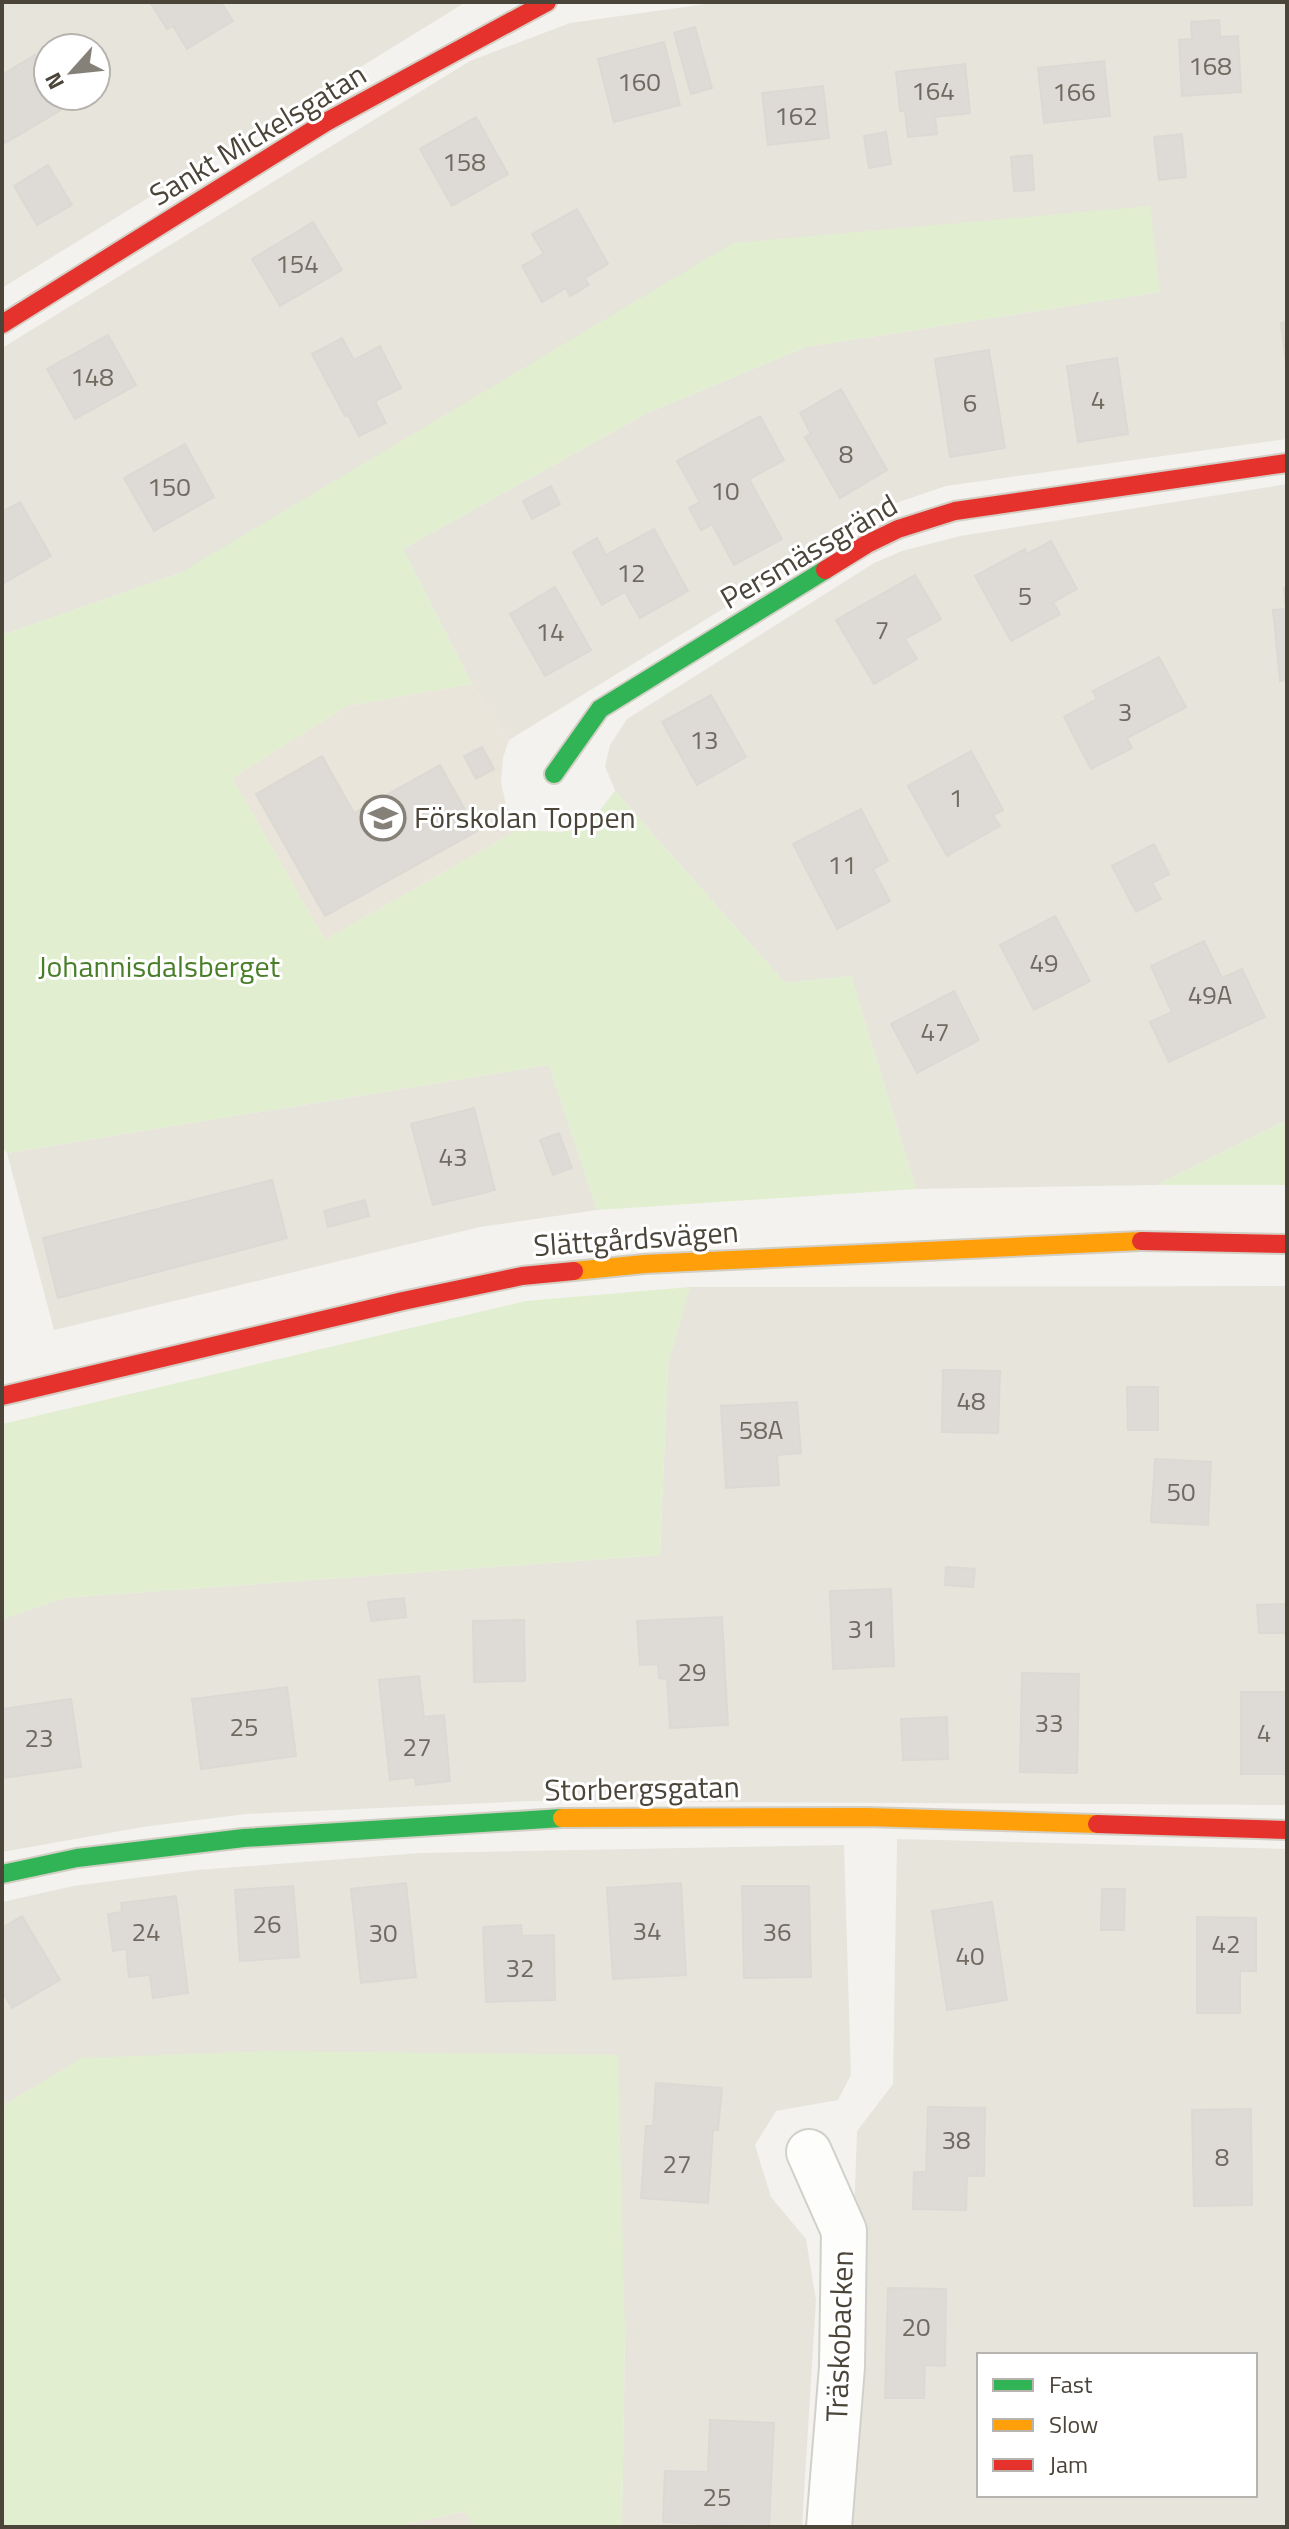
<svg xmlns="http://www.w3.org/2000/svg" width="1289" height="2529" font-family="'Titillium Web',sans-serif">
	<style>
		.residential { fill: #e7e4dc; fill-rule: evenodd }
		.education { fill: #eae5da }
		.green { fill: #e1eecf }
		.building { fill: #dedbd6; stroke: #dcd9d4; stroke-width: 2 }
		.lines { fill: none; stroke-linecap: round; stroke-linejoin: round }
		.street-casing { stroke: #d2d0cb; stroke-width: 48 }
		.fast-casing { stroke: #d3cfc5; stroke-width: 22 }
		.slow-casing { stroke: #d3cfc5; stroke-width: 22 }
		.jam-casing { stroke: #d3cfc5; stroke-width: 22 }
		.street { stroke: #fdfdfc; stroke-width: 44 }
		.fast { stroke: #30b455; stroke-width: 18 }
		.slow { stroke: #ff9f0a; stroke-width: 18 }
		.jam { stroke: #e5322d; stroke-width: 18 }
		.labels { text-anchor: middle; stroke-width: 6; stroke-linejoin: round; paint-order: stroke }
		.number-label { font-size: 26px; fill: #706a61 }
		.street-label { font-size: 30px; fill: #4b4439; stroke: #fff }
		.poi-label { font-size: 30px; fill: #4b4439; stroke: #fff; text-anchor: start }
		.park-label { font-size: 30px; fill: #4a7f2a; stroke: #fff }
	</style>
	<rect width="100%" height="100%" fill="#f4f2ee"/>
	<!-- residential -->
	<g class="residential">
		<path d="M 2,2 L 466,2 L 2,288 ZM 48,48 L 96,48 L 96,96 L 48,96 Z"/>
		<path d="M 720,2 L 1287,2 L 1287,439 L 946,486 L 896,503 L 509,740 L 472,684 L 403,549 L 645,414 L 806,347 L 1159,292 L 1149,206 L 180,573 L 2,635 L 2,348 L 470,61 L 570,23 Z"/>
		<path d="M 1287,484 L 1287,1120 L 1157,1185 L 916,1189 L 851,976 L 785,983 L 615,791 L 605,766 L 610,745 L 627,719 L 874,563 L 902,551 L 960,536 Z"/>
		<path d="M 549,1065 L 597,1210 L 480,1227 L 54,1330 L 7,1153 Z"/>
		<path d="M 1287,1286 L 1287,1805 L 530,1801 L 246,1814 L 143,1827 L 2,1852 L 2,1619 L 64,1598 L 660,1555 L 668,1364 L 690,1287 Z"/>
		<path d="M 897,1839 L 1287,1849 L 1287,2527 L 843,2527 L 857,2131 L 893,2084 ZM 979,2355 L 1255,2355 L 1255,2495 L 979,2495 Z"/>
		<path d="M 844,1845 L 851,2075 L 838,2100 L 776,2111 L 755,2145 L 771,2197 L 806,2239 L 816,2300 L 802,2527 L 622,2527 L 625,2332 L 83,2058 L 2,2106 L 2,1902 L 73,1886 L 197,1870 L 421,1853 Z"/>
	</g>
	<!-- education -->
	<g class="education">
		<path d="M 472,684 L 509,740 L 503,758 L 501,782 L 506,805 L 518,830 L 325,940 L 232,778 L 347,706 Z"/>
		<path d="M 466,2511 L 474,2527 L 396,2527 Z"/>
	</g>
	<!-- green -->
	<g class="green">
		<path d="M 1150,206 L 1160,292 L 806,347 L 645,414 L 403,549 L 472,684 L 347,706 L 232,778 L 325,940 L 518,830 L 562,832 L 593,819 L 615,791 L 785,983 L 851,976 L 916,1189 L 597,1210 L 549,1065 L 7,1153 L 2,1147 L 2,635 L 180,573 L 733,243 Z"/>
		<path d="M 1287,1120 L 1287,1185 L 1157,1185 Z"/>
		<path d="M 690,1287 L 668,1364 L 660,1555 L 64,1598 L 2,1619 L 2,1424 L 526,1301 Z"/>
		<path d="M 267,2051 L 618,2055 L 625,2332 L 622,2527 L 474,2527 L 465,2511 L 396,2527 L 2,2527 L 2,2106 L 82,2058 Z"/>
	</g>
	<!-- building -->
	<g class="building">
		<path d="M 150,2 L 221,2 L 233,21 L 187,49 L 173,26 L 167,29 Z"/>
		<path d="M 1219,20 L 1220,37 L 1238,36 L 1241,92 L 1182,96 L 1179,40 L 1192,39 L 1191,22 Z"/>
		<path d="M 695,27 L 712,88 L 691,94 L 674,33 Z"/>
		<path d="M 664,42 L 680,105 L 614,122 L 598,59 Z"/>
		<path d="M 35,55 L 48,77 L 48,96 L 59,96 L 66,107 L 5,143 L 2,137 L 2,75 Z"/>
		<path d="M 1104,61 L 1110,116 L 1044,123 L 1038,68 Z"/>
		<path d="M 965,64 L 970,113 L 935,117 L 937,134 L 908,137 L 905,111 L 900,111 L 896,72 Z"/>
		<path d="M 823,86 L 829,138 L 768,145 L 762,93 Z"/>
		<path d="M 476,117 L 508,174 L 452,206 L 420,149 Z"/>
		<path d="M 886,132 L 891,164 L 869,168 L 864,136 Z"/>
		<path d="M 1182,134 L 1186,177 L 1159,180 L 1154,137 Z"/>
		<path d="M 1032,155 L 1034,190 L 1014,191 L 1011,157 Z"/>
		<path d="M 48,165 L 72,205 L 37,225 L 14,186 Z"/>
		<path d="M 577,209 L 608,264 L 585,278 L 589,285 L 570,296 L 566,288 L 542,302 L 522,266 L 544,254 L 532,234 Z"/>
		<path d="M 313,222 L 342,270 L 280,306 L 252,259 Z"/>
		<path d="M 1287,322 L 1287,370 L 1281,323 Z"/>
		<path d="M 108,335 L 136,385 L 75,419 L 47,369 Z"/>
		<path d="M 342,338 L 354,360 L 380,346 L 401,388 L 375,401 L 386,423 L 359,436 L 348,415 L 345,416 L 312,354 Z"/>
		<path d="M 989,350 L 1005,448 L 950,457 L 935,359 Z"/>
		<path d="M 1117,358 L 1128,434 L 1078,442 L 1067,366 Z"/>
		<path d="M 841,389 L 887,470 L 840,498 L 805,437 L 811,434 L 800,413 Z"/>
		<path d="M 760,416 L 784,460 L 749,479 L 782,539 L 734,565 L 712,524 L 701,530 L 689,508 L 700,502 L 677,461 Z"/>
		<path d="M 185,444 L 214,497 L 154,531 L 124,478 Z"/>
		<path d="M 551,486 L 560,504 L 532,519 L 523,501 Z"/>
		<path d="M 20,502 L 51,556 L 2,584 L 2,512 Z"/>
		<path d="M 654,529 L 688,591 L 640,618 L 625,592 L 602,605 L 573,552 L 597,538 L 606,555 Z"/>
		<path d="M 1051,541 L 1077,589 L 1053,602 L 1060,614 L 1011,641 L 975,576 L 1025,549 L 1027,554 Z"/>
		<path d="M 915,575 L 941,619 L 905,639 L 917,659 L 874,684 L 836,620 Z"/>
		<path d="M 555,587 L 591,650 L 545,676 L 510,614 Z"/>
		<path d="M 1284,588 L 1287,588 L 1287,680 L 1280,681 L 1273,610 L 1286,609 Z"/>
		<path d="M 1159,657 L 1186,707 L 1127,738 L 1132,748 L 1091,769 L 1064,717 L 1097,699 L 1093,691 Z"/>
		<path d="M 711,695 L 746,757 L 697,785 L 662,722 Z"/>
		<path d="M 482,747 L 494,769 L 476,779 L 464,756 Z"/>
		<path d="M 971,751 L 1003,810 L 993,815 L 1000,826 L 947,856 L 908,786 Z"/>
		<path d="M 322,756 L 354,813 L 440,765 L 477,831 L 325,916 L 256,794 Z"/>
		<path d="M 861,809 L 888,861 L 873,869 L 890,901 L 837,929 L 793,844 Z"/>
		<path d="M 1154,844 L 1169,874 L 1152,883 L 1161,899 L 1136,912 L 1112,866 Z"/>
		<path d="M 1055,916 L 1090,981 L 1034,1010 L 1000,945 Z"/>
		<path d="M 1204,941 L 1222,978 L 1242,969 L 1265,1017 L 1169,1062 L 1150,1022 L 1172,1012 L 1151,966 Z"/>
		<path d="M 954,991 L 979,1040 L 917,1073 L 891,1024 Z"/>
		<path d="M 474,1108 L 495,1190 L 433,1205 L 411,1124 Z"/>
		<path d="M 559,1133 L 572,1168 L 553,1175 L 540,1140 Z"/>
		<path d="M 272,1180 L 287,1238 L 58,1298 L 43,1238 Z"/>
		<path d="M 365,1200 L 369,1216 L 328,1227 L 324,1211 Z"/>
		<path d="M 943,1370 L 1000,1371 L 998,1433 L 942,1432 Z"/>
		<path d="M 1127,1387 L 1158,1387 L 1158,1430 L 1128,1430 Z"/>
		<path d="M 797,1402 L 801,1453 L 777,1455 L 779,1485 L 726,1488 L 721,1406 Z"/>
		<path d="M 1155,1459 L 1211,1462 L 1208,1525 L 1151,1522 Z"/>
		<path d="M 946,1567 L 975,1569 L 973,1587 L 945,1585 Z"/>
		<path d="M 891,1589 L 894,1666 L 833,1669 L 830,1591 Z"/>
		<path d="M 404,1598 L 406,1617 L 371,1621 L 368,1602 Z"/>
		<path d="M 1287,1604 L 1287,1633 L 1259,1633 L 1257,1605 Z"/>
		<path d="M 722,1617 L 728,1725 L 670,1728 L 667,1679 L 659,1678 L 658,1664 L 640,1665 L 637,1621 Z"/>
		<path d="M 524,1620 L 525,1681 L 474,1682 L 473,1621 Z"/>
		<path d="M 1022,1673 L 1079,1674 L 1077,1773 L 1020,1772 Z"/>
		<path d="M 419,1676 L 424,1717 L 444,1715 L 450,1781 L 416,1785 L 415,1777 L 390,1780 L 379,1680 Z"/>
		<path d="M 287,1687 L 296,1756 L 201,1769 L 192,1699 Z"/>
		<rect x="1241" y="1692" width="46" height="82"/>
		<path d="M 71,1699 L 81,1767 L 2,1778 L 2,1709 Z"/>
		<path d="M 947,1717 L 948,1759 L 903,1760 L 901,1719 Z"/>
		<path d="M 406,1883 L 416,1977 L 361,1983 L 351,1889 Z"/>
		<path d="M 681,1883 L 686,1975 L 613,1979 L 607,1888 Z"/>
		<path d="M 293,1886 L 299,1957 L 240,1961 L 235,1890 Z"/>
		<path d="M 742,1886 L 809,1886 L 811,1977 L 744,1978 Z"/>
		<path d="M 1102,1889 L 1125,1889 L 1124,1930 L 1101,1930 Z"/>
		<path d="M 176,1896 L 188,1993 L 153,1998 L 150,1975 L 129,1977 L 126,1949 L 113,1951 L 108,1914 L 122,1912 L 121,1903 Z"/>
		<path d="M 992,1902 L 1007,2000 L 947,2010 L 932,1911 Z"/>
		<path d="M 22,1916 L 60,1980 L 12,2008 L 2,1991 L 2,1928 Z"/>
		<path d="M 1197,1917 L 1256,1918 L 1256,1971 L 1240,1971 L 1240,2013 L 1197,2013 Z"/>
		<path d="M 521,1925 L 522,1936 L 554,1935 L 555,2000 L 486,2002 L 483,1927 Z"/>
		<path d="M 656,2083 L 722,2088 L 718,2130 L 713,2130 L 708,2203 L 641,2198 L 646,2126 L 653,2126 Z"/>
		<path d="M 928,2107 L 985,2108 L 984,2176 L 967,2176 L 966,2210 L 913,2209 L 914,2172 L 926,2172 Z"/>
		<path d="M 1251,2109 L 1252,2205 L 1194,2206 L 1192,2110 Z"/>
		<path d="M 888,2288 L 946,2289 L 945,2366 L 925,2365 L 924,2398 L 885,2398 Z"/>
		<path d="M 710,2420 L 774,2423 L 769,2527 L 663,2522 L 665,2471 L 708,2472 Z"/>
	</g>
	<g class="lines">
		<!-- street casing -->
		<g class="street-casing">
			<path id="street" d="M 809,2152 L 844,2231 L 842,2367 L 829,2527"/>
		</g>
		<!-- fast casing -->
		<g class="fast-casing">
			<g id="fast">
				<path d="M 554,774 L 600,709 L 825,570"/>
				<path d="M 2,1874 L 77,1858 L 244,1838 L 562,1818"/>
			</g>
		</g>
		<!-- slow casing -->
		<g class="slow-casing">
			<g id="slow">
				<path d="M 574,1271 L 644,1264 L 1141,1241"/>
				<path d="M 562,1818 L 866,1817 L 1097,1824"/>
			</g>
		</g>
		<!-- jam casing -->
		<g class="jam-casing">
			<g id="jam">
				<path d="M 2,324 L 326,122 L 547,2"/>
				<path d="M 825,570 L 867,544 L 898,529 L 955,511 L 1287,463"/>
				<path d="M 1141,1241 L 1287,1244"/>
				<path d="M 2,1396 L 403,1301 L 522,1276 L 574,1271"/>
				<path d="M 1097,1824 L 1287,1830"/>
			</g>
		</g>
		<!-- street -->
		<use href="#street" class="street"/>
		<!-- fast -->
		<use href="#fast" class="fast"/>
		<!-- slow -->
		<use href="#slow" class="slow"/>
		<!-- jam -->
		<use href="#jam" class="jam"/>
	</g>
	<!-- icons -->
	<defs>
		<g id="school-ring" transform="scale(2.3)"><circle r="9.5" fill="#fff" stroke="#868178" stroke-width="1.5"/><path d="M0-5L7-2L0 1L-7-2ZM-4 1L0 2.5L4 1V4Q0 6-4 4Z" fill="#868178"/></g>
	</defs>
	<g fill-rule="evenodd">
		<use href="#school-ring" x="383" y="818"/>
	</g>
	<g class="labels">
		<!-- number labels -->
		<g class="number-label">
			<text x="1210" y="75">168</text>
			<text x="639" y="91">160</text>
			<text x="933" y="100">164</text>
			<text x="1074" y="101">166</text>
			<text x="796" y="125">162</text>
			<text x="464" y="171">158</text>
			<text x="297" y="273">154</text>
			<text x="92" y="386">148</text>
			<text x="1098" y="409">4</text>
			<text x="970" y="412">6</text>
			<text x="846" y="463">8</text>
			<text x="169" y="496">150</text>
			<text x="725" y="500">10</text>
			<text x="631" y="582">12</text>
			<text x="1025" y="605">5</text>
			<text x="882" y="639">7</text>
			<text x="550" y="641">14</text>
			<text x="1125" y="721">3</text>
			<text x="704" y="749">13</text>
			<text x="956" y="807">1</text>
			<text x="842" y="874">11</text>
			<text x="1044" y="972">49</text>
			<text x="1210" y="1004">49A</text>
			<text x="935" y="1041">47</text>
			<text x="453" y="1166">43</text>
			<text x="971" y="1410">48</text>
			<text x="761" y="1439">58A</text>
			<text x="1181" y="1501">50</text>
			<text x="862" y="1638">31</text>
			<text x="692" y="1681">29</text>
			<text x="1049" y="1732">33</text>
			<text x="244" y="1736">25</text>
			<text x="1264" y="1742">4</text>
			<text x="39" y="1747">23</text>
			<text x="417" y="1756">27</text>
			<text x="267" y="1933">26</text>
			<text x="647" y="1940">34</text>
			<text x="146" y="1941">24</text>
			<text x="777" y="1941">36</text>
			<text x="383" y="1942">30</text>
			<text x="1226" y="1953">42</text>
			<text x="970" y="1965">40</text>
			<text x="520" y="1977">32</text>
			<text x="956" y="2149">38</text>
			<text x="1222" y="2166">8</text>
			<text x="677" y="2173">27</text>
			<text x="916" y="2336">20</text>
			<text x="717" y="2506">25</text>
		</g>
		<!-- street labels -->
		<g class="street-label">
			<text transform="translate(258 135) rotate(-31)" y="10">Sankt Mickelsgatan</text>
			<text transform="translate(809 552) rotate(-30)" y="10">Persmässgränd</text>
			<text transform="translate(636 1239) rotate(-4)" y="10">Slättgårdsvägen</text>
			<text transform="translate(642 1789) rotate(-1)" y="10">Storbergsgatan</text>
			<text transform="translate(840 2336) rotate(-88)" y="10">Träskobacken</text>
		</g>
		<!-- poi labels -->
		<g class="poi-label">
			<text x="414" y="828">Förskolan Toppen</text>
		</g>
		<!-- park labels -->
		<g class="park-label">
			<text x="159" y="977">Johannisdalsberget</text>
		</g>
	</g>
	<!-- border -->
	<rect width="1289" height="2529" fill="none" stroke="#4b4439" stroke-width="8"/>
	<!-- legend -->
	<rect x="977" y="2353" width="280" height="144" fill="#ffffff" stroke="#b7b4b0" stroke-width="2"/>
	<rect x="993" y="2379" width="40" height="12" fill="#30b455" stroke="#b7b4b0" stroke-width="2"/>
	<text x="1049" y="2393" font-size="24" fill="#4b4439">Fast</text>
	<rect x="993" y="2419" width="40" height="12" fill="#ff9f0a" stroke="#b7b4b0" stroke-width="2"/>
	<text x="1049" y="2433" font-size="24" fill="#4b4439">Slow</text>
	<rect x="993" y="2459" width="40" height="12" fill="#e5322d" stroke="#b7b4b0" stroke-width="2"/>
	<text x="1049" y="2473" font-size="24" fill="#4b4439">Jam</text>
	<!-- north arrow -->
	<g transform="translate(72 72) rotate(243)"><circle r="38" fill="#ffffff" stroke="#b7b4b0" stroke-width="2"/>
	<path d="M0-6L14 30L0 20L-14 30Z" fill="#868178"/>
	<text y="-12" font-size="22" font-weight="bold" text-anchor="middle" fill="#4b4439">N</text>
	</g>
</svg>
